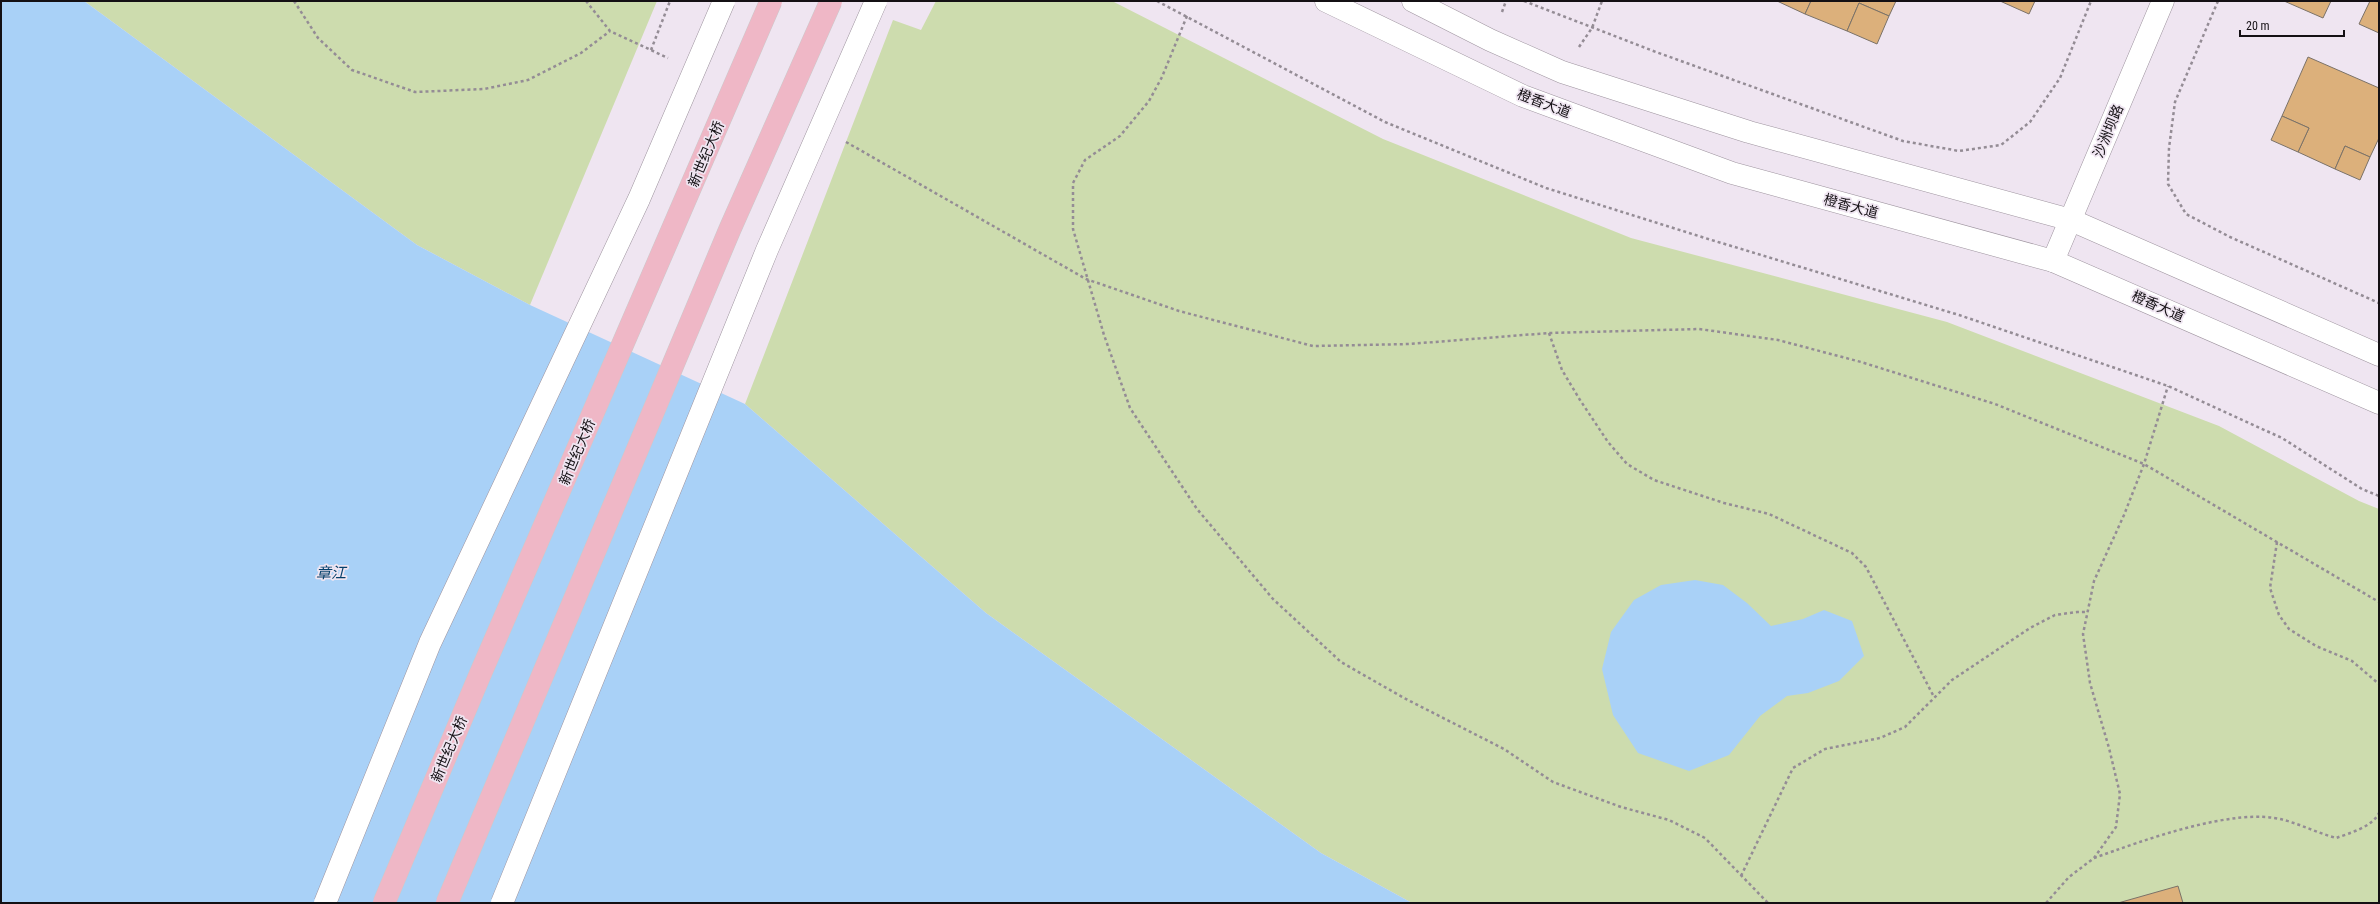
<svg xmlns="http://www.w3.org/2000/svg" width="2380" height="904" font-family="'Roboto Condensed','Noto Sans SC',sans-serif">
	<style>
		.green { fill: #cddcae }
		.water { fill: #a9d1f7 }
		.building { fill: #dcb07b; stroke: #7b7268 }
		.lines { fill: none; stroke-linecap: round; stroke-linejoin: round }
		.secondary-casing { stroke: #9e949f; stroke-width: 23 }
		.path { stroke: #948c95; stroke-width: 2.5; stroke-dasharray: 3 3; stroke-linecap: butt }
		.secondary { stroke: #fff; stroke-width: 22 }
		.secondary-bridge-casing { stroke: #9e949f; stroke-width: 23; stroke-linecap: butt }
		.highway-bridge-casing { stroke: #cbcacb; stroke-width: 23; stroke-linecap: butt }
		.secondary-bridge { stroke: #fff; stroke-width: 22 }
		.highway-bridge { stroke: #efb7c6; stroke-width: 22 }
		.labels { text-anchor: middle; stroke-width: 3.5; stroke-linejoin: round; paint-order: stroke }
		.street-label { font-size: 14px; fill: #141014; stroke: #efe5f1 }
		.water-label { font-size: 15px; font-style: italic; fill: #043f6a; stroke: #efe5f1 }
	</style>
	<rect width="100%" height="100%" fill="#efe5f1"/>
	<!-- green -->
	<g class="green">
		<path d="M 84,1 L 657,1 L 530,305 L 417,245 Z"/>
		<path d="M 936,1 L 1112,1 L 1383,139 L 1631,238 L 1947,322 L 2219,426 L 2359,501 L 2379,509 L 2379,903 L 1412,903 L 1321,853 L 986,613 L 745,404 L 893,20 L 921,30 Z"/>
	</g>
	<!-- water -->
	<g class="water">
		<path d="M 1,1 L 84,1 L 417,245 L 530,305 L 745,404 L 986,613 L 1321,853 L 1412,903 L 1,903 Z"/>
		<path d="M 1695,580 L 1723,585 L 1747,603 L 1771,626 L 1803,619 L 1824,610 L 1852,621 L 1864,656 L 1839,681 L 1808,693 L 1787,696 L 1760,716 L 1729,755 L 1689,771 L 1638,753 L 1613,715 L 1602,669 L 1611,632 L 1634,600 L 1661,585 Z"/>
	</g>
	<!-- building -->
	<g class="building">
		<path d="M 1777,1 L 1811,1 L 1805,14 Z"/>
		<path d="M 1811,1 L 1896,1 L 1889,16 L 1859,3 L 1847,31 L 1805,14 Z"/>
		<path d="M 2000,1 L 2035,1 L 2029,14 Z"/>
		<path d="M 2284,1 L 2331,1 L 2323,18 Z"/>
		<path d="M 2370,1 L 2379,1 L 2379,33 L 2359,24 Z"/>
		<path d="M 1859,3 L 1889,16 L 1877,44 L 1847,31 Z"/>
		<path d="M 2308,57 L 2379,88 L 2379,138 L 2370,157 L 2345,146 L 2335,169 L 2298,152 L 2309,128 L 2282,116 Z"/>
		<path d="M 2282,116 L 2309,128 L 2298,152 L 2271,140 Z"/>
		<path d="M 2345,146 L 2370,157 L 2360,180 L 2335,169 Z"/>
		<path d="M 2178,886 L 2183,903 L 2118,903 Z"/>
	</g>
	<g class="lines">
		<!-- secondary casing -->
		<g class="secondary-casing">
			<g id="secondary">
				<path d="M 1326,1 L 1523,96 L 1732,173 L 2053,261 L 2379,403"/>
				<path d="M 1413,1 L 1490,40 L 1562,72 L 1749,132 L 2071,220 L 2379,355"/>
				<path d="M 2053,261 L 2163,1"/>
			</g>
		</g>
		<!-- path -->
		<g class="path">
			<path d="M 294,1 L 318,38 L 352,70 L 415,92 L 484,89 L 528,80 L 581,53 L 610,31"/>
			<path d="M 586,1 L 610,31 L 668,58"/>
			<path d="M 1157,1 L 1385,122 L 1546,188 L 1705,238 L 1959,315 L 2168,386 L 2282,438 L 2362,489 L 2379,496"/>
			<path d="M 1524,1 L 1656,52 L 1903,141 L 1959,151 L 2001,145 L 2030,122 L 2060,78 L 2091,1"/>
			<path d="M 2218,1 L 2175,102 L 2169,148 L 2168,184 L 2186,214 L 2230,237 L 2379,303"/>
			<path d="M 1502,12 L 1506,1"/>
			<path d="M 1187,16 L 1162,77 L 1149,101 L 1120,136 L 1085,160 L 1073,183 L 1073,229 L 1104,335 L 1130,408 L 1197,509 L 1273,599 L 1341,662 L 1404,698 L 1504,749 L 1553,782 L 1621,807 L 1669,820 L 1705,838 L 1768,903"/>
			<path d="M 1579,47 L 1592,28 L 1602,1"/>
			<path d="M 651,50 L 670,1"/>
			<path d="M 846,142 L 1086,279 L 1179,311 L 1313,346 L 1409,344 L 1549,333 L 1699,329 L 1778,340 L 1861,362 L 1995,404 L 2144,464 L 2379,602"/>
			<path d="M 1549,333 L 1562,370 L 1580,400 L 1608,442 L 1627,464 L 1654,480 L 1724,503 L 1769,514 L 1852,553 L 1866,567 L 1934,697"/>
			<path d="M 2277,542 L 2270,588 L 2279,615 L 2289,629 L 2316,646 L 2352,661 L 2379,684"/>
			<path d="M 2094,858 C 2142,841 2235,806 2284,820 C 2302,825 2318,833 2336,838 C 2350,833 2372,827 2379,813"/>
			<path d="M 1741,876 L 1793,768 L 1825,749 L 1880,738 L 1905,727 L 1952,680 L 2030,628 L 2055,615 L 2077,612 L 2088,612"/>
			<path d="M 2046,903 L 2069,877 L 2094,858 L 2116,827 L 2120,794 L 2109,748 L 2090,683 L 2083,634 L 2094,581 L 2124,515 L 2144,464 L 2168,386"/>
		</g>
		<!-- secondary -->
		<use href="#secondary" class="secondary"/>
		<!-- secondary-bridge casing -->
		<g class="secondary-bridge-casing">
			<g id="secondary-bridge">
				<path d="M 325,903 L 430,643 L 639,199 L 724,1"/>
				<path d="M 502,903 L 767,250 L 876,1"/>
			</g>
		</g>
		<!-- highway-bridge casing -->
		<g class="highway-bridge-casing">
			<g id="highway-bridge">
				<path d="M 384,903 L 479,677 L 771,1"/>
				<path d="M 447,903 L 730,229 L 831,1"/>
			</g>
		</g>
		<!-- secondary-bridge -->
		<use href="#secondary-bridge" class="secondary-bridge"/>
		<!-- highway-bridge -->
		<use href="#highway-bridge" class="highway-bridge"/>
	</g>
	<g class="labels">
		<!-- street labels -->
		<g class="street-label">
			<text transform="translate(1544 103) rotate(21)" y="5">橙香大道</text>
			<text transform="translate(2108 131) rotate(-67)" y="5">沙洲坝路</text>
			<text transform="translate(706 154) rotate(-67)" y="5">新世纪大桥</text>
			<text transform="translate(1851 206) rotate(15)" y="5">橙香大道</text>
			<text transform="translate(2158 306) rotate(24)" y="5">橙香大道</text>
			<text transform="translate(577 452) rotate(-67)" y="5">新世纪大桥</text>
			<text transform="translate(449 749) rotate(-67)" y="5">新世纪大桥</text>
		</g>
		<!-- water labels -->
		<g class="water-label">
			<text x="331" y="578">章江</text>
		</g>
	</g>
	<!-- border -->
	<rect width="2380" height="904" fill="none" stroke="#141014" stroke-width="4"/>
	<!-- scale -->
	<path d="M2240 30v6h104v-6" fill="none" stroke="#141014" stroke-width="2"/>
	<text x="2246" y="30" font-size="12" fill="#141014" stroke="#efe5f1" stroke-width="3" paint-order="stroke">20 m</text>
</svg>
